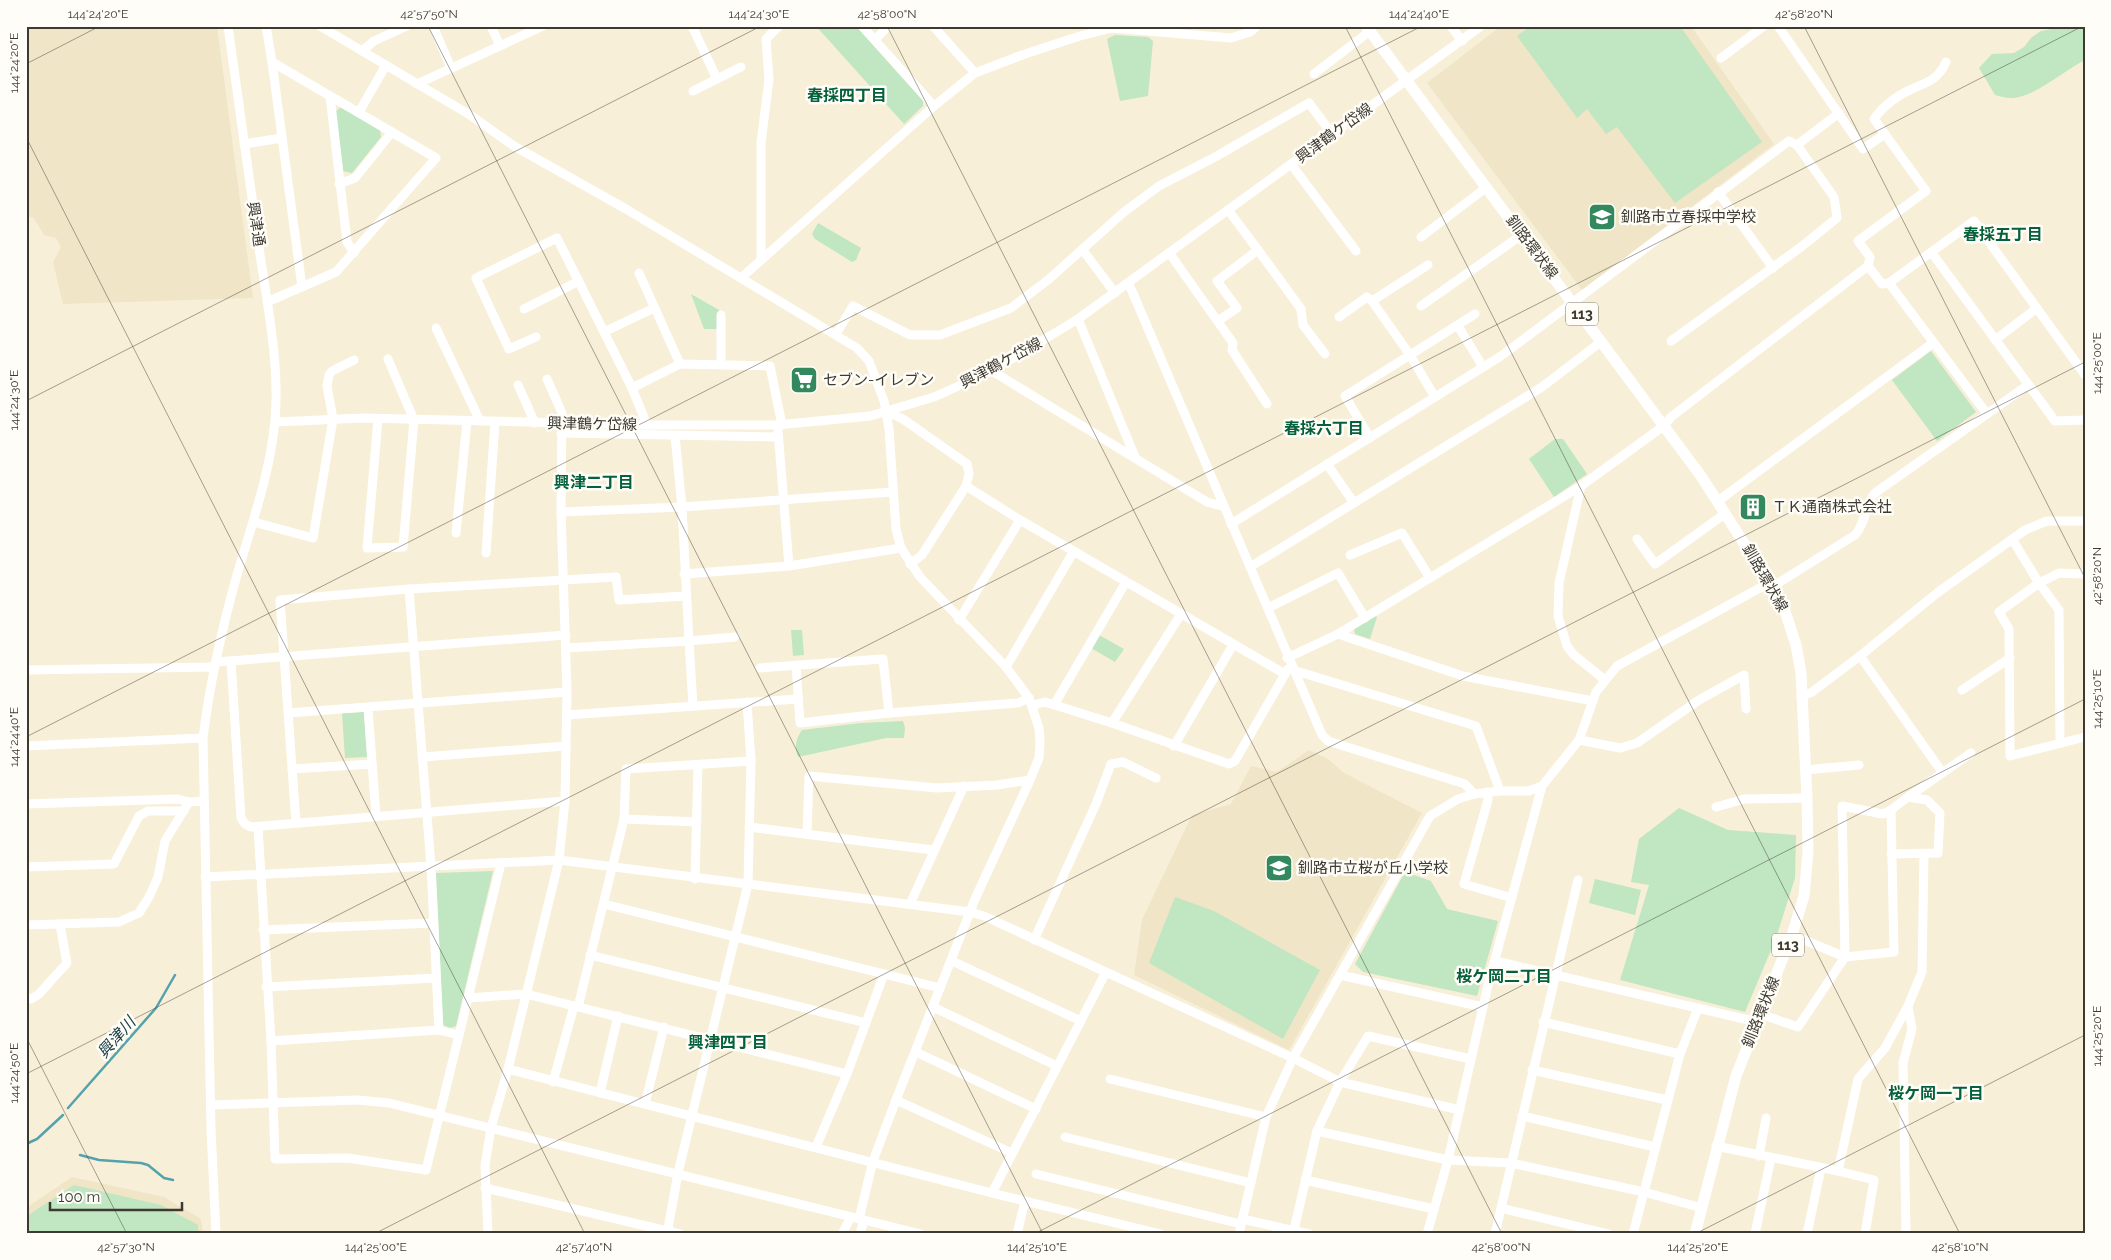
<svg xmlns="http://www.w3.org/2000/svg" width="2111" height="1260" font-family="Raleway,'Noto Sans JP',sans-serif">
	<style>
		.built { fill: #f0e5c7 }
		.green { fill: #c0e6c2 }
		.lines { fill: none; stroke-linecap: round; stroke-linejoin: round }
		.stream { stroke: #54a2ac; stroke-width: 2.5 }
		.minor { stroke: #fff; stroke-width: 9 }
		.major { stroke: #fff; stroke-width: 11 }
		.ticks { fill: none; stroke: #3d3a31; stroke-width: 1; stroke-opacity: 0.45 }
		.labels { text-anchor: middle; stroke-width: 5; stroke-linejoin: round; paint-order: stroke }
		.shield { fill: #fffdf8; stroke: #77746d; stroke-width: 1 }
		.shield-label { font-size: 14px; font-weight: bold; fill: #3d3a31 }
		.street-label { font-size: 15px; fill: #3d3a31; stroke: #fffdf8 }
		.poi-label { font-size: 15px; fill: #3d3a31; stroke: #fffdf8; text-anchor: start }
		.neighbourhood-label { font-size: 16px; font-weight: bold; fill: #05613b; stroke: #fffdf8 }
		.water-label { font-size: 16px; font-style: italic; fill: #1c4146; stroke: #fffdf8 }
		.neatline { fill: none; stroke: #3d3a31; stroke-width: 2 }
		.ticks-label { font-size: 12px; text-anchor: middle; fill: #3d3a31 }
	</style>
	<rect width="100%" height="100%" fill="#f8efd8"/>
	<!-- built -->
	<g class="built">
		<path d="M 26,26 L 217,26 L 253,298 L 63,304 L 53,262 L 61,247 L 56,238 L 44,235 L 34,218 L 26,215 Z"/>
		<path d="M 1501,26 L 1691,26 L 1774,144 L 1582,290 L 1427,83 Z"/>
		<path d="M 1309,750 L 1328,759 L 1344,773 L 1422,813 L 1289,1050 L 1134,975 L 1142,920 L 1192,815 L 1231,804 L 1251,766 L 1277,772 Z"/>
		<path d="M 72,1177 L 164,1197 L 201,1219 L 203,1234 L 26,1234 L 26,1208 Z"/>
	</g>
	<!-- green -->
	<g class="green">
		<path d="M 816,26 L 856,26 L 923,101 L 923,106 L 904,124 Z"/>
		<path d="M 1531,26 L 1680,26 L 1762,142 L 1675,203 L 1617,127 L 1606,134 L 1587,109 L 1577,118 L 1517,36 Z"/>
		<path d="M 2068,26 L 2085,26 L 2085,60 C 2065,70 2032,99 2011,98 C 2006,98 2000,96 1995,95 L 1979,68 L 1992,54 L 2014,53 L 2024,47 L 2032,37 L 2041,31 Z"/>
		<path d="M 1115,35 L 1148,37 L 1153,41 L 1148,96 L 1120,101 L 1107,39 Z"/>
		<path d="M 341,107 L 380,130 L 381,137 L 352,173 L 342,171 L 335,112 Z"/>
		<path d="M 818,223 L 861,248 L 856,260 L 852,262 L 815,239 L 812,234 Z"/>
		<path d="M 691,294 L 719,310 L 719,329 L 704,329 Z"/>
		<path d="M 1931,351 L 1976,412 L 1937,441 L 1892,380 Z"/>
		<path d="M 1555,439 L 1563,439 L 1587,474 L 1554,497 L 1529,459 Z"/>
		<path d="M 1374,615 L 1377,617 L 1370,639 L 1355,634 L 1354,628 Z"/>
		<path d="M 791,630 L 802,630 L 804,655 L 793,656 Z"/>
		<path d="M 1099,635 L 1124,649 L 1115,662 L 1091,648 Z"/>
		<path d="M 364,712 L 367,757 L 345,758 L 342,713 Z"/>
		<path d="M 903,721 L 905,728 L 904,738 L 886,738 L 798,757 C 794,746 796,739 802,730 L 861,723 Z"/>
		<path d="M 1679,808 L 1728,830 L 1796,835 L 1795,878 L 1776,938 L 1745,1012 L 1620,980 L 1649,885 L 1631,882 L 1639,839 Z"/>
		<path d="M 493,871 L 456,1026 L 450,1028 L 443,1025 L 436,873 Z"/>
		<path d="M 1405,872 L 1431,881 L 1447,909 L 1498,921 L 1477,996 L 1363,972 L 1355,964 Z"/>
		<path d="M 1595,879 L 1641,890 L 1635,915 L 1589,903 Z"/>
		<path d="M 1175,897 L 1214,911 L 1320,970 L 1283,1039 L 1149,963 Z"/>
		<path d="M 74,1185 L 161,1205 L 198,1225 L 198,1234 L 26,1234 L 27,1216 Z"/>
	</g>
	<g class="lines">
		<!-- stream -->
		<g class="stream">
			<path d="M 68,1108 L 156,1008 L 175,975"/>
			<path d="M 26,1144 L 37,1139 L 63,1115"/>
			<path d="M 80,1155 L 99,1160 L 141,1163 L 148,1165 L 164,1178 L 173,1180"/>
		</g>
		<!-- minor -->
		<g class="minor">
			<path d="M 266,26 L 272,62 L 436,158 L 336,272 L 267,302"/>
			<path d="M 320,26 L 470,115 L 514,146 L 626,209 L 857,348 L 869,361 L 884,401 L 889,429 L 896,529 L 901,548 L 920,577 L 1006,667 L 1029,698 L 1039,728 L 1040,742 L 1039,758 L 1030,780 L 975,899 L 896,1100 L 873,1161 L 859,1219"/>
			<path d="M 433,26 L 451,68"/>
			<path d="M 491,26 L 500,46"/>
			<path d="M 692,26 L 717,79"/>
			<path d="M 862,26 L 934,106"/>
			<path d="M 933,26 L 975,73"/>
			<path d="M 1451,26 L 1462,41"/>
			<path d="M 1778,26 L 1863,149 L 1885,134"/>
			<path d="M 875,40 L 888,26"/>
			<path d="M 362,51 L 374,41 L 407,26"/>
			<path d="M 1721,58 L 1764,26"/>
			<path d="M 272,62 L 302,287"/>
			<path d="M 1314,74 L 1370,31"/>
			<path d="M 417,84 L 543,26"/>
			<path d="M 693,91 L 741,67"/>
			<path d="M 330,96 L 347,242 L 354,253"/>
			<path d="M 359,112 L 386,65"/>
			<path d="M 244,144 L 282,138"/>
			<path d="M 1291,164 L 1356,251"/>
			<path d="M 339,184 L 355,178 L 392,132"/>
			<path d="M 1718,192 L 1773,268"/>
			<path d="M 1228,210 L 1258,250"/>
			<path d="M 1421,237 L 1487,187"/>
			<path d="M 1082,249 L 1115,293"/>
			<path d="M 1932,253 L 2055,421 L 2085,420"/>
			<path d="M 1170,254 L 1233,343 L 1232,350 L 1267,404"/>
			<path d="M 761,260 L 761,143 L 769,79 L 766,39 L 779,26"/>
			<path d="M 1868,266 L 1870,257 L 1858,241 L 1926,191 L 1874,119 C 1882,107 1898,95 1910,90 C 1927,82 1938,80 1946,62"/>
			<path d="M 639,273 L 680,364"/>
			<path d="M 741,278 L 934,106 L 975,73 L 1025,54 L 1080,36 L 1112,28 L 1231,38 L 1250,32 L 1257,26"/>
			<path d="M 1889,283 L 1974,221 L 2085,375"/>
			<path d="M 1129,284 L 1322,735 L 1328,741 L 1465,784 L 1474,794"/>
			<path d="M 1372,301 L 1410,355 L 1435,397"/>
			<path d="M 1421,306 L 1523,234"/>
			<path d="M 524,309 L 579,281"/>
			<path d="M 1339,317 L 1367,297 L 1372,301 L 1428,265"/>
			<path d="M 1078,319 L 1135,457"/>
			<path d="M 1218,321 L 1237,308 L 1217,281 L 1258,250 L 1301,309 L 1303,325 L 1325,354"/>
			<path d="M 1458,326 L 1483,367"/>
			<path d="M 436,328 L 480,421"/>
			<path d="M 604,332 L 654,308"/>
			<path d="M 836,334 L 853,306 L 910,335 L 940,335 L 1011,308 L 1048,280 L 1124,212 L 1159,186 L 1215,157 L 1309,103 L 1332,134"/>
			<path d="M 536,337 L 509,349 L 476,278 L 557,238 L 632,388 L 647,425"/>
			<path d="M 1995,340 L 2037,308"/>
			<path d="M 1671,341 L 1801,247 L 1837,218 L 1834,197 L 1797,145"/>
			<path d="M 721,364 L 721,315"/>
			<path d="M 992,371 L 1207,502 L 1222,506"/>
			<path d="M 518,385 L 535,423"/>
			<path d="M 632,388 L 680,364 L 770,366 L 782,425"/>
			<path d="M 887,412 L 903,419 L 967,464 L 969,474 L 966,486 L 922,555 L 910,564"/>
			<path d="M 378,419 L 367,548 L 403,547 L 414,420 L 388,359"/>
			<path d="M 275,422 L 364,418 L 647,425 L 777,425 L 870,416 L 934,397 L 992,371 L 1078,319 L 1481,26"/>
			<path d="M 778,431 L 789,566"/>
			<path d="M 561,433 L 778,437"/>
			<path d="M 1370,438 L 1345,396 L 1475,314"/>
			<path d="M 1327,464 L 1354,503"/>
			<path d="M 966,486 L 1020,520 L 1285,674"/>
			<path d="M 1581,486 L 1559,583 L 1558,616 L 1567,646 L 1574,655 L 1605,680"/>
			<path d="M 1718,501 L 1933,343"/>
			<path d="M 561,512 L 682,507 L 893,492"/>
			<path d="M 254,522 L 313,538 L 333,419 L 327,386 L 329,375 L 332,371 L 354,360"/>
			<path d="M 1231,524 L 1501,356 L 1789,141 L 1797,145 L 1839,113"/>
			<path d="M 456,533 L 467,421"/>
			<path d="M 1637,539 L 1655,564 L 1726,513"/>
			<path d="M 2012,539 L 2039,583 L 2059,610 L 2060,743"/>
			<path d="M 486,553 L 495,422"/>
			<path d="M 1350,555 L 1402,533 L 1430,578"/>
			<path d="M 1250,567 L 1542,387 L 1602,341"/>
			<path d="M 684,574 L 789,566 L 901,548"/>
			<path d="M 2085,574 L 2059,573 L 2039,583 L 1999,612 L 2009,629 L 2010,756 L 2085,737"/>
			<path d="M 1772,587 L 1855,535 C 1868,520 1863,506 1875,493 L 2028,385"/>
			<path d="M 409,589 L 431,866 L 439,1030"/>
			<path d="M 1268,608 L 1338,573 L 1365,618"/>
			<path d="M 959,620 L 1020,520"/>
			<path d="M 1338,634 L 1463,676 L 1593,701"/>
			<path d="M 566,648 L 689,641 L 682,507 L 675,436"/>
			<path d="M 1860,656 L 1942,772"/>
			<path d="M 1287,658 L 1338,634 L 1581,486 L 1665,425 L 1671,417 L 1868,266 L 1882,284 L 1889,283 L 1987,414"/>
			<path d="M 231,661 L 241,818 L 245,824 L 251,827 L 565,801"/>
			<path d="M 216,662 L 566,635"/>
			<path d="M 796,665 L 800,723 L 889,713 L 1018,703 L 1029,698"/>
			<path d="M 1006,667 L 1074,551"/>
			<path d="M 760,668 L 883,659 L 889,713"/>
			<path d="M 26,670 L 214,667"/>
			<path d="M 1293,670 L 1476,726 L 1500,791"/>
			<path d="M 1962,690 L 2010,658"/>
			<path d="M 1801,697 L 1812,692 L 1860,656 L 1937,593 L 2025,530 L 2047,521 L 2085,521"/>
			<path d="M 1033,705 L 1045,702 L 1112,723 L 1229,764 L 1235,761 L 1288,669"/>
			<path d="M 1054,705 L 1126,582"/>
			<path d="M 693,706 L 689,641 L 735,637"/>
			<path d="M 368,708 L 376,816"/>
			<path d="M 288,713 L 567,692"/>
			<path d="M 567,715 L 798,699"/>
			<path d="M 1112,723 L 1181,614"/>
			<path d="M 1579,740 L 1620,748 L 1637,743 L 1699,700 L 1744,675 L 1746,709"/>
			<path d="M 26,746 L 203,738"/>
			<path d="M 1174,746 L 1233,645"/>
			<path d="M 423,757 L 566,746"/>
			<path d="M 292,769 L 372,764"/>
			<path d="M 1805,770 L 1859,765"/>
			<path d="M 1488,792 L 1488,800 L 1464,884 L 1512,898"/>
			<path d="M 1908,797 L 1971,753"/>
			<path d="M 26,804 L 178,799 L 189,802 L 204,801"/>
			<path d="M 1716,807 L 1744,799 L 1807,798"/>
			<path d="M 1891,810 L 1908,797 L 1927,800 L 1940,813 L 1938,853 L 1891,854"/>
			<path d="M 624,819 L 697,822"/>
			<path d="M 296,823 L 280,600 L 409,589 L 616,577 L 619,600 L 686,596"/>
			<path d="M 258,827 L 271,1041 L 275,1159 L 348,1158 L 426,1170 L 501,863"/>
			<path d="M 749,827 L 933,850"/>
			<path d="M 807,834 L 809,776 L 937,788 L 997,785 L 1030,780"/>
			<path d="M 26,867 L 114,864 L 139,816 L 148,811 L 184,811"/>
			<path d="M 205,877 L 559,860 L 970,912 L 984,916 L 1293,1058 L 1340,1082 L 1460,1110"/>
			<path d="M 695,879 L 698,765"/>
			<path d="M 604,904 L 940,988"/>
			<path d="M 910,904 L 964,786"/>
			<path d="M 26,925 L 119,922 L 139,913 L 149,897 L 158,877 L 165,841 L 189,802"/>
			<path d="M 263,930 L 433,923"/>
			<path d="M 1034,940 L 1096,804 L 1111,764 L 1123,762 L 1156,778"/>
			<path d="M 590,955 L 866,1023"/>
			<path d="M 952,961 L 1081,1021"/>
			<path d="M 1496,961 L 1757,1022"/>
			<path d="M 1340,975 L 1483,1007"/>
			<path d="M 266,987 L 436,978"/>
			<path d="M 26,997 L 31,999 L 39,994 L 67,963 L 60,925"/>
			<path d="M 468,998 L 526,994 L 847,1074"/>
			<path d="M 578,1007 L 624,819 L 626,769 L 751,761"/>
			<path d="M 933,1007 L 1057,1066"/>
			<path d="M 1760,1014 L 1798,1027 L 1845,957 L 1894,952 L 1891,810 L 1883,814 L 1842,806 L 1845,957 L 1792,935"/>
			<path d="M 1543,1022 L 1680,1054"/>
			<path d="M 271,1041 L 439,1030 L 459,1035"/>
			<path d="M 916,1052 L 1036,1109"/>
			<path d="M 508,1069 L 992,1193 L 1161,1234"/>
			<path d="M 1532,1070 L 1667,1100"/>
			<path d="M 1110,1079 L 1266,1117"/>
			<path d="M 553,1082 L 574,1006"/>
			<path d="M 600,1093 L 618,1016"/>
			<path d="M 896,1100 L 1012,1153"/>
			<path d="M 645,1104 L 664,1027"/>
			<path d="M 211,1105 L 358,1100 L 389,1103 L 921,1234"/>
			<path d="M 1522,1116 L 1655,1147"/>
			<path d="M 1317,1131 L 1448,1160 L 1511,1163 L 1644,1192 L 1702,1208"/>
			<path d="M 1065,1137 L 1251,1183"/>
			<path d="M 1716,1146 L 1838,1171 L 1874,1180 L 1865,1234"/>
			<path d="M 816,1147 L 847,1074 L 884,974"/>
			<path d="M 1759,1156 L 1766,1118"/>
			<path d="M 1838,1171 L 1858,1079 L 1885,1048 L 1908,1006 L 1922,972 L 1924,854"/>
			<path d="M 1036,1174 L 1241,1224"/>
			<path d="M 1305,1180 L 1434,1209"/>
			<path d="M 485,1188 L 680,1234"/>
			<path d="M 992,1193 L 1106,972"/>
			<path d="M 1501,1208 L 1609,1234"/>
			<path d="M 1242,1219 L 1309,1234"/>
			<path d="M 216,1234 L 211,1129 L 203,738 C 210,682 222,628 237,575 C 252,523 270,474 275,420 C 280,366 267,302 259,248 C 248,174 238,100 228,26"/>
			<path d="M 488,1234 L 485,1165 L 491,1128 L 508,1069 L 559,860 L 565,801 L 567,692 L 561,512 L 562,413 L 547,379"/>
			<path d="M 667,1234 L 678,1173 L 748,884 L 751,761 L 747,702"/>
			<path d="M 842,1234 L 851,1217"/>
			<path d="M 860,1234 L 864,1220"/>
			<path d="M 1017,1234 L 1025,1201"/>
			<path d="M 1239,1234 L 1266,1117 L 1293,1058 L 1430,816 L 1458,799 L 1474,794 L 1500,791 L 1529,791 L 1542,786 L 1579,740 L 1596,692 L 1617,666 L 1769,583"/>
			<path d="M 1293,1234 L 1317,1131 L 1340,1082 L 1368,1036 L 1471,1059"/>
			<path d="M 1427,1234 L 1448,1160 L 1488,985 L 1542,786"/>
			<path d="M 1495,1234 L 1578,880"/>
			<path d="M 1633,1234 L 1680,1054 L 1698,1008"/>
			<path d="M 1755,1234 L 1771,1158"/>
			<path d="M 1807,1234 L 1821,1168"/>
			<path d="M 1906,1234 L 1903,1063 L 1912,1029 L 1908,1006"/>
		</g>
		<!-- major -->
		<path class="major" d="M 1366,26 L 1701,476 L 1772,587 L 1785,611 L 1796,645 L 1801,673 L 1807,798 L 1808,852 L 1804,896 L 1792,935 L 1736,1076 L 1695,1234"/>
	</g>
	<!-- ticks -->
	<path class="ticks" d="M 428,26 L 1043,1234M 887,26 L 1502,1234M 1345,26 L 1960,1234M 1804,26 L 2085,578M 26,64 L 100,26M 26,137 L 585,1234M 26,401 L 761,26M 26,737 L 1422,26M 26,1037 L 127,1234M 26,1074 L 2083,26M 374,1234 L 2085,362M 1034,1234 L 2085,699M 1695,1234 L 2085,1035"/>
	<!-- icons -->
	<defs>
		<g id="school-square" transform="scale(1.4375)"><rect x="-9" y="-9" width="18" height="18" rx="4" fill="#33895d" stroke="#fffdf8"/><path d="M0-5L7-2L0 1L-7-2ZM-4 1L0 2.5L4 1V4Q0 6-4 4Z" fill="#fff"/></g>
		<g id="supermarket-square" transform="scale(1.4375)"><rect x="-9" y="-9" width="18" height="18" rx="4" fill="#33895d" stroke="#fffdf8"/><path d="M-6-5.5h2.5l.6 2H6L4.5 2H-2.5L-4.4-4H-6ZM-1.5 3.2a1.3 1.3 0 1 0 .1 0ZM3 3.2a1.3 1.3 0 1 0 .1 0Z" fill="#fff"/></g>
		<g id="building-square" transform="scale(1.4375)"><rect x="-9" y="-9" width="18" height="18" rx="4" fill="#33895d" stroke="#fffdf8"/><path d="M-4-6H4V6H1V3H-1V6H-4ZM-2.5-4.3h1.7v1.8h-1.7ZM.8-4.3h1.7v1.8H.8ZM-2.5-1h1.7V.8h-1.7ZM.8-1h1.7V.8H.8Z" fill="#fff"/></g>
	</defs>
	<g fill-rule="evenodd">
		<use href="#school-square" x="1602" y="217"/>
		<use href="#supermarket-square" x="804" y="380"/>
		<use href="#building-square" x="1753" y="507"/>
		<use href="#school-square" x="1279" y="868"/>
	</g>
	<g class="labels">
		<!-- shield labels -->
		<g class="shield">
			<rect x="1566" y="302.5" width="32" height="23" rx="4"/>
			<rect x="1772" y="933.5" width="32" height="23" rx="4"/>
		</g>
		<g class="shield-label">
			<text x="1582" y="319">113</text>
			<text x="1788" y="950">113</text>
		</g>
		<!-- street labels -->
		<g class="street-label">
			<text transform="translate(1334 133) rotate(-36)" y="5">興津鶴ケ岱線</text>
			<text transform="translate(256 224) rotate(81)" y="5">興津通</text>
			<text transform="translate(1532 247) rotate(53)" y="5">釧路環状線</text>
			<text transform="translate(1001 363) rotate(-28)" y="5">興津鶴ケ岱線</text>
			<text transform="translate(592 424) rotate(1)" y="5">興津鶴ケ岱線</text>
			<text transform="translate(1765 578) rotate(60)" y="5">釧路環状線</text>
			<text transform="translate(1761 1012) rotate(-68)" y="5">釧路環状線</text>
		</g>
		<!-- poi labels -->
		<g class="poi-label">
			<text x="1621" y="222">釧路市立春採中学校</text>
			<text x="823" y="385">セブン-イレブン</text>
			<text x="1772" y="512">ＴＫ通商株式会社</text>
			<text x="1298" y="873">釧路市立桜が丘小学校</text>
		</g>
		<!-- neighbourhood labels -->
		<g class="neighbourhood-label">
			<text x="847" y="101">春採四丁目</text>
			<text x="2003" y="240">春採五丁目</text>
			<text x="1324" y="434">春採六丁目</text>
			<text x="594" y="488">興津二丁目</text>
			<text x="1504" y="982">桜ケ岡二丁目</text>
			<text x="728" y="1048">興津四丁目</text>
			<text x="1936" y="1099">桜ケ岡一丁目</text>
		</g>
		<!-- water labels -->
		<g class="water-label">
			<text transform="translate(116 1037) rotate(-49)" y="6">興津川</text>
		</g>
	</g>
	<!-- border -->
	<rect width="2111" height="1260" fill="none" stroke="#fffdf8" stroke-width="55"/>
	<!-- scale -->
	<path d="M50 1202v8h132v-8" fill="none" stroke="#3d3a31" stroke-width="2.5"/>
	<text x="58" y="1202" font-size="15" fill="#3d3a31" stroke="#fffdf8" stroke-width="4" paint-order="stroke">100 m</text>
	<rect x="28" y="28" width="2056" height="1204" class="neatline"/>
	<g class="ticks-label">
		<text x="98" y="18">144°24'20"E</text>
		<text x="429" y="18">42°57'50"N</text>
		<text x="759" y="18">144°24'30"E</text>
		<text x="887" y="18">42°58'00"N</text>
		<text x="1419" y="18">144°24'40"E</text>
		<text x="1804" y="18">42°58'20"N</text>
		<text transform="translate(14 63) rotate(-90)" y="4">144°24'20"E</text>
		<text transform="translate(2097 363) rotate(-90)" y="4">144°25'00"E</text>
		<text transform="translate(14 400) rotate(-90)" y="4">144°24'30"E</text>
		<text transform="translate(2097 576) rotate(-90)" y="4">42°58'20"N</text>
		<text transform="translate(2097 699) rotate(-90)" y="4">144°25'10"E</text>
		<text transform="translate(14 737) rotate(-90)" y="4">144°24'40"E</text>
		<text transform="translate(2097 1036) rotate(-90)" y="4">144°25'20"E</text>
		<text transform="translate(14 1073) rotate(-90)" y="4">144°24'50"E</text>
		<text x="126" y="1251">42°57'30"N</text>
		<text x="376" y="1251">144°25'00"E</text>
		<text x="584" y="1251">42°57'40"N</text>
		<text x="1037" y="1251">144°25'10"E</text>
		<text x="1501" y="1251">42°58'00"N</text>
		<text x="1698" y="1251">144°25'20"E</text>
		<text x="1960" y="1251">42°58'10"N</text>
	</g>
</svg>
